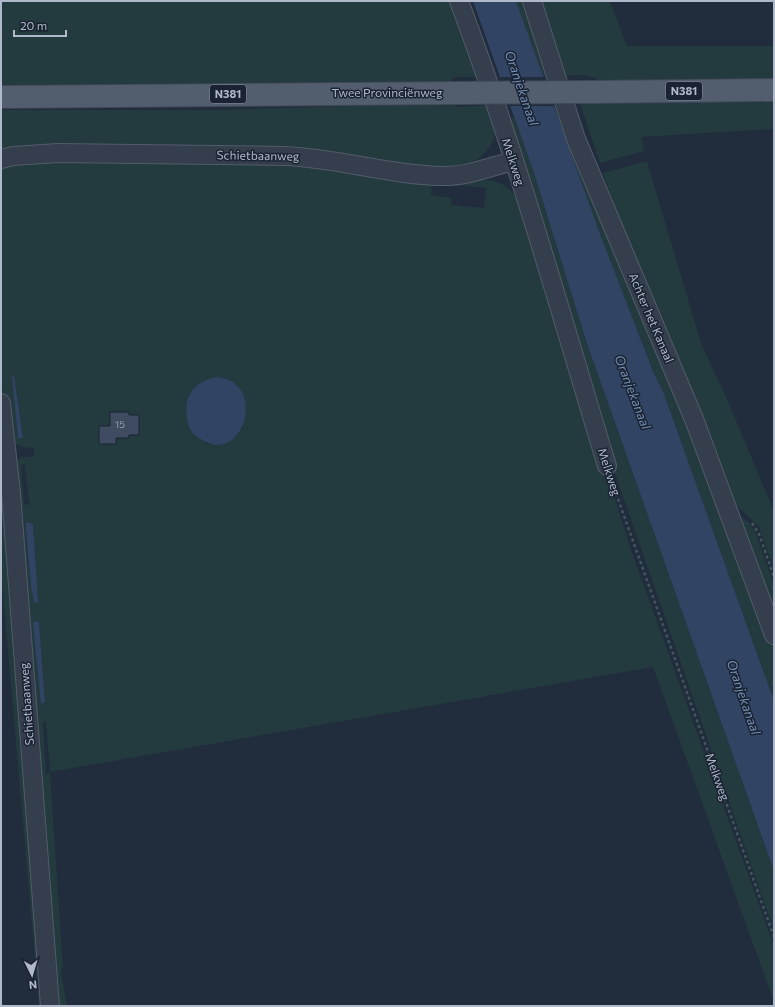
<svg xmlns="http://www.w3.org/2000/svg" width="775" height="1007" font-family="Commissioner,sans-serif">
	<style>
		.green { fill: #233a3e; fill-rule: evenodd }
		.water { fill: #314464 }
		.pier { fill: #212c3d }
		.building { fill: #3f4b60; stroke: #1c2534 }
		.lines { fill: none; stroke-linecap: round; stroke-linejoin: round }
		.minor-casing { stroke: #535c6b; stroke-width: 20 }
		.major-casing { stroke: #3e4756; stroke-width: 24 }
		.path { stroke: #41575b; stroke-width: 2.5; stroke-dasharray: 3 3; stroke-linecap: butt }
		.minor { stroke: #353e4d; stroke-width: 18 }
		.major { stroke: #525d6d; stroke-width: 22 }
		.major-bridge-casing { stroke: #3e4756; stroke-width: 24; stroke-linecap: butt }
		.major-bridge { stroke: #525d6d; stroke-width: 22 }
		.labels { text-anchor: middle; stroke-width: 3; stroke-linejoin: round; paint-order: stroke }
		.number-label { font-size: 10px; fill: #949eaf }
		.shield { fill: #1a2332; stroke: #838c9c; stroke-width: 1 }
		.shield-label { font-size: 11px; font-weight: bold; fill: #b0b9c9 }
		.street-label { font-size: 12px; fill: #b0b9c9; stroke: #1a2332 }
		.water-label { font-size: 13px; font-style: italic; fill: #758eb3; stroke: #1a2332 }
	</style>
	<rect width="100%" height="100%" fill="#212c3d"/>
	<!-- green -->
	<g class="green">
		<path d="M 1,1 L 452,1 L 479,77 L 454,77 L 449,84 L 1,86 Z"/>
		<path d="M 516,1 L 525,1 L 549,78 L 542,76 Z"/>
		<path d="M 537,1 L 610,1 L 627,46 L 774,46 L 774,81 L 599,82 C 591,73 574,75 563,76 Z"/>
		<path d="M 774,99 L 774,129 L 642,137 L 644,151 L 600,163 L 579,101 Z"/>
		<path d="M 455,103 L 458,107 L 488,105 C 490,112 493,120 495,127 C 497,147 478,161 463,168 L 1,153 L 1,110 L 213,110 Z"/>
		<path d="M 553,107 L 560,107 L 726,511 L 774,647 L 774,701 L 664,394 L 653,371 L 600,234 Z"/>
		<path d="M 514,117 L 534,173 L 586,341 L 774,871 L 774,931 L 601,433 L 508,120 Z"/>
		<path d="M 33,160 L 284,161 L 432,183 L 431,195 L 451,198 L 452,205 L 484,208 L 486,188 L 458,185 L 459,182 C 482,179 502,176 517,198 L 633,555 L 774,946 L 774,1002 L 653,667 L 50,772 L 63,967 L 61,971 L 67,1006 L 54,1006 L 12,466 L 21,457 L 34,457 L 34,448 L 21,447 L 9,439 L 1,380 L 1,166 ZM 12,375 L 14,376 L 23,438 L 19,438 ZM 197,385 L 243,427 L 236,436 L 208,444 L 198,438 L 191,431 L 186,406 L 190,394 ZM 24,464 L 25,465 L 29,503 L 28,505 L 24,504 L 21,465 ZM 28,522 L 33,524 L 37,602 L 34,603 L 31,587 L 26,530 ZM 39,622 L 45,702 L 43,704 ZM 43,721 L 46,722 L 50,771 L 46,775 Z"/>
		<path d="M 647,161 L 701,343 L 727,399 L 774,511 L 774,570 L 759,527 L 732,501 L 641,280 L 603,173 Z"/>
		<path d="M 1,430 L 47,1006 L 39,1006 L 1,571 Z"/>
		<path d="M 734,512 L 750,523 L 756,534 L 774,585 L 774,622 Z"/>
	</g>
	<!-- water -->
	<g class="water">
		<path d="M 473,1 L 516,1 L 600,234 L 653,371 L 664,394 L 774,701 L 774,871 L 586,341 L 534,173 Z"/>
		<path d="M 12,375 L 14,376 L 23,438 L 18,438 Z"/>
		<path d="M 217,377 C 220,378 225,378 229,380 C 263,396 241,461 204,441 C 197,438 192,434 189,427 C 181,402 190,382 217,377 Z"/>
		<path d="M 28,522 L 33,524 L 38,602 L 34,603 L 31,587 L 26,530 L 26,523 Z"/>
		<path d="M 36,621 L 39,622 L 45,702 L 41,704 L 33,623 Z"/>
	</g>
	<!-- pier -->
	<path class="pier" d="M 497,77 L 545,77 L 555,106 L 508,106 Z"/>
	<!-- building -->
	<path class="building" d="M 110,412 L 129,412 L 129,415 L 139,415 L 139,435 L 129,435 L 129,438 L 116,438 L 116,444 L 99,444 L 99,426 L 110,426 Z"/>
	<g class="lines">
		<!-- minor casing -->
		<g class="minor-casing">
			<g id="minor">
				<path d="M 459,1 C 516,153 560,311 607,466"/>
				<path d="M 532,1 L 576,139 L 694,419 L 774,635"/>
				<path d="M 1,159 L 13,156 L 58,153 L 285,156 C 337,158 389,175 441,176 C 466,177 489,167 513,161"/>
				<path d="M 1,403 L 11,493 L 50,1006"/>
			</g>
		</g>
		<!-- major casing -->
		<g class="major-casing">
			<g id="major">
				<path d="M 593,92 L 774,90"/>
				<path d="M 1,97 L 456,93"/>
			</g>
		</g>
		<!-- path -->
		<g class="path">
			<path d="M 612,482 L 774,937"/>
			<path d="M 752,523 L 759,534 L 774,577"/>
		</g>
		<!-- minor -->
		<use href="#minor" class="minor"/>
		<!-- major -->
		<use href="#major" class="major"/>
		<!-- major-bridge casing -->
		<g class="major-bridge-casing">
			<path id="major-bridge" d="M 456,93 L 593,92"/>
		</g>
		<!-- major-bridge -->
		<use href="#major-bridge" class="major-bridge"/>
	</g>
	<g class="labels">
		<!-- number labels -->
		<g class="number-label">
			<text x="120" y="428">15</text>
		</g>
		<!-- shield labels -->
		<g class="shield">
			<rect x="666" y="82" width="36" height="18" rx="3"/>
			<rect x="210" y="85" width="36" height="18" rx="3"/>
		</g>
		<g class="shield-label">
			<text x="684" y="95">N381</text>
			<text x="228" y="98">N381</text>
		</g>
		<!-- street labels -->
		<g class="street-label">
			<text x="387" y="97">Twee Provinciënweg</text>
			<text transform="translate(258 156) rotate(1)" y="4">Schietbaanweg</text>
			<text transform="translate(513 162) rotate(72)" y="4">Melkweg</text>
			<text transform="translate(651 318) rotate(67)" y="4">Achter het Kanaal</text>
			<text transform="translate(609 472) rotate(72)" y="4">Melkweg</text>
			<text transform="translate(27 704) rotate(-94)" y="4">Schietbaanweg</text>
			<text transform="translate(717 777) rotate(70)" y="4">Melkweg</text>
		</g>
		<!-- water labels -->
		<g class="water-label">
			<text transform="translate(522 88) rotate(71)" y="5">Oranjekanaal</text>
			<text transform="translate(633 392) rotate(69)" y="5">Oranjekanaal</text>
			<text transform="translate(744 697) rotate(71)" y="5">Oranjekanaal</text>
		</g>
	</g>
	<!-- border -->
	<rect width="775" height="1007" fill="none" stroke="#b0b9c9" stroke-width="4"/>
	<!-- north arrow -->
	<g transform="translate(32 975) rotate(175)" stroke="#1a2332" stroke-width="3" paint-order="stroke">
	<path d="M0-3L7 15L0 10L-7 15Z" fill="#b0b9c9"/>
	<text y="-6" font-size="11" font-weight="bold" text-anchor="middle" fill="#b0b9c9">N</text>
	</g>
	<!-- scale -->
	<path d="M14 30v6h52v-6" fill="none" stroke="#b0b9c9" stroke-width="2"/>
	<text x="20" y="30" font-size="12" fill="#b0b9c9" stroke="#1a2332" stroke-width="3" paint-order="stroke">20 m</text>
</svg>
